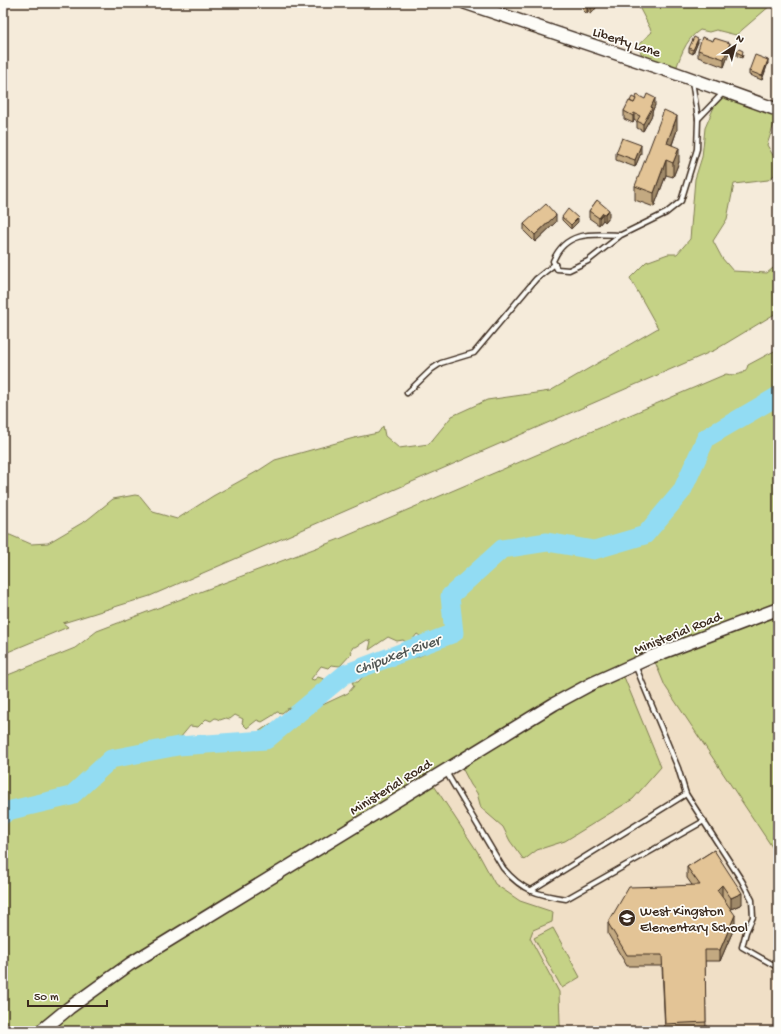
<svg xmlns="http://www.w3.org/2000/svg" width="781" height="1034" font-family="'Gochi Hand',sans-serif">
	<style>
		.built { fill: #f0dfc6 }
		.green { fill: #c5d286; stroke: #807e52; fill-rule: evenodd }
		.lines { fill: none; stroke-linecap: round; stroke-linejoin: round }
		.river { stroke: #92dcf3; stroke-width: 19 }
		.lane-casing { stroke: #3b2a1e; stroke-width: 7 }
		.secondary-casing { stroke: #3b2a1e; stroke-width: 15 }
		.lane { stroke: #fdfcf7; stroke-width: 4 }
		.secondary { stroke: #fdfcf7; stroke-width: 12 }
		.wall { fill: #c3a981; stroke: #3b2a1e }
		.shaded-wall { fill: #9f8969; stroke: #3b2a1e }
		.building { fill: #e3c496; stroke: #3b2a1e }
		.labels { text-anchor: middle; stroke-width: 3.5; stroke-linejoin: round; paint-order: stroke }
		.street-label { font-size: 14px; fill: #3b2a1e; stroke: #fdfcf7 }
		.poi-label { font-size: 14px; fill: #3b2a1e; stroke: #fdfcf7; text-anchor: start }
		.water-label { font-size: 15px; font-style: italic; fill: #515653; stroke: #fdfcf7 }
	</style>
	<rect width="100%" height="100%" fill="#f5ebda"/>
	<filter id="ink" filterUnits="userSpaceOnUse"><feTurbulence type="fractalNoise" baseFrequency=".025" numOctaves="2"/><feDisplacementMap in="SourceGraphic" scale="8" xChannelSelector="R" yChannelSelector="G"/><feConvolveMatrix kernelMatrix="1 2 1 2 8 2 1 2 1" color-interpolation-filters="sRGB"/></filter>
	<g filter="url(#ink)">
		<!-- built -->
		<path class="built" d="M 695,650 L 778,791 L 778,1031 L 553,1031 L 421,793 L 603,686 Z"/>
		<!-- green -->
		<g class="green">
			<path d="M 642,3 L 761,3 L 771,5 L 736,35 L 716,30 L 709,32 L 700,30 C 685,39 679,60 674,75 L 648,65 L 637,46 L 652,32 L 639,7 Z"/>
			<path d="M 720,93 L 777,115 L 767,145 L 774,157 L 778,160 L 778,172 L 768,180 L 734,184 L 727,219 L 713,241 L 722,258 L 733,271 L 767,273 L 778,264 L 778,312 L 715,350 L 150,596 L 63,623 L 68,627 L 3,654 L 3,535 L 10,535 L 31,544 L 48,543 L 87,520 L 113,499 L 135,495 L 140,496 L 153,512 L 177,519 L 213,496 L 258,471 L 275,460 L 354,438 L 378,433 L 383,426 L 385,436 L 399,448 L 429,444 L 452,416 L 487,400 L 550,391 L 658,328 L 630,278 L 646,262 L 668,254 L 677,254 L 690,239 L 695,179 L 702,157 L 705,128 Z"/>
			<path d="M 778,349 L 778,856 L 665,686 L 653,657 L 622,672 L 661,767 L 633,799 L 565,841 L 537,850 L 524,860 L 510,841 L 503,827 L 481,808 L 477,793 L 471,785 L 459,762 L 431,781 L 477,851 L 495,884 L 520,901 L 553,912 L 552,922 L 533,930 L 530,938 L 559,992 L 560,1024 L 562,1031 L 3,1031 L 3,677 L 75,648 L 97,631 L 337,540 L 726,374 C 735,376 746,375 748,365 ZM 417,634 L 428,641 L 432,638 L 435,638 L 439,643 C 431,650 418,660 407,658 L 400,663 L 395,662 C 388,668 378,667 370,671 C 365,673 362,678 358,682 L 352,682 L 354,686 L 348,693 L 301,715 L 270,724 L 252,736 L 226,737 L 175,751 L 171,750 L 168,745 L 177,737 L 180,738 L 190,726 L 198,727 L 206,719 L 211,721 L 215,718 L 220,720 L 226,718 L 230,719 L 235,715 L 243,719 L 242,723 L 247,728 L 257,720 L 262,722 L 272,716 L 277,712 L 282,713 L 287,709 L 293,707 L 310,695 L 313,696 L 327,680 L 318,677 L 314,680 L 311,679 L 321,666 L 328,668 L 331,665 L 340,666 L 352,653 L 351,651 L 353,647 L 356,647 L 367,640 L 371,641 L 369,650 L 388,637 L 397,641 L 403,640 L 409,644 Z"/>
			<path d="M 553,928 L 580,977 L 562,988 L 534,938 Z"/>
		</g>
		<g class="lines">
			<!-- river -->
			<path class="river" d="M 3,815 L 7,811 L 71,796 L 111,759 L 178,746 L 266,740 L 345,674 L 454,633 L 450,596 L 502,549 L 547,542 L 594,550 L 645,535 L 682,491 L 706,438 L 778,396"/>
			<!-- lane casing -->
			<g class="lane-casing">
				<g id="lane">
					<path d="M 692,81 L 698,119 L 723,93"/>
					<path d="M 621,235 C 593,234 566,230 553,261 L 557,269 L 569,270 L 588,261 L 621,235 L 666,213 L 681,201 L 697,149 L 698,119"/>
					<path d="M 407,393 L 432,369 L 441,363 L 474,353 L 536,279 L 555,264"/>
					<path d="M 635,665 L 678,768 L 686,794 L 742,881 L 752,900 L 753,917 L 746,932 L 742,947 L 777,967"/>
					<path d="M 446,772 L 503,868 C 522,891 538,895 566,899 L 704,821"/>
					<path d="M 530,891 L 686,794"/>
				</g>
			</g>
			<!-- secondary casing -->
			<g class="secondary-casing">
				<g id="secondary">
					<path d="M 466,3 L 672,72 L 778,110"/>
					<path d="M 41,1031 L 69,1008 L 130,964 L 554,704 L 591,684 L 651,657 L 778,609"/>
				</g>
			</g>
			<!-- lane -->
			<use href="#lane" class="lane"/>
			<!-- secondary -->
			<use href="#secondary" class="secondary"/>
		</g>
		<!-- wall -->
		<g class="wall">
			<path d="M 577,3 L 600,3 L 591,14 L 588,12 L 587,14 L 583,10 L 583,7 Z"/>
			<path d="M 698,42 L 693,54 L 689,52 L 689,48 Z"/>
			<path d="M 698,50 L 730,50 L 724,67 L 698,57 Z"/>
			<path d="M 737,52 L 743,55 L 742,58 L 737,56 Z"/>
			<path d="M 768,63 L 762,80 L 749,75 L 749,71 Z"/>
			<path d="M 636,99 L 655,105 L 652,112 L 652,115 L 643,131 L 637,128 L 637,122 L 634,120 L 633,123 L 624,119 L 624,111 L 630,101 Z"/>
			<path d="M 677,130 L 672,145 L 679,162 L 673,177 L 666,175 L 654,207 L 635,200 L 635,186 Z"/>
			<path d="M 616,153 L 641,153 L 635,167 L 616,160 Z"/>
			<path d="M 597,200 L 609,217 L 605,222 L 603,220 L 599,225 L 589,218 L 589,211 Z"/>
			<path d="M 562,217 L 578,222 L 571,229 L 562,220 Z"/>
			<path d="M 556,222 L 535,242 L 524,231 L 524,224 Z"/>
			<path d="M 714,850 L 742,904 L 731,909 L 735,926 L 720,961 L 705,961 L 706,1031 L 665,1031 L 662,966 L 627,966 L 608,934 L 608,923 L 692,885 L 687,878 L 687,867 Z"/>
		</g>
		<!-- shaded-wall -->
		<g class="shaded-wall">
			<path d="M 594,3 L 600,3 L 591,14 L 591,7 Z"/>
			<path d="M 588,4 L 588,12 L 587,14 L 587,6 Z"/>
			<path d="M 698,39 L 698,42 L 693,54 L 693,50 Z"/>
			<path d="M 730,43 L 730,50 L 724,67 L 724,59 Z"/>
			<path d="M 768,60 L 768,63 L 762,80 L 762,76 Z"/>
			<path d="M 655,98 L 655,105 L 652,112 L 652,115 L 643,131 L 643,124 Z"/>
			<path d="M 634,113 L 634,120 L 633,123 L 633,116 Z"/>
			<path d="M 677,116 L 677,130 L 667,158 L 667,143 Z"/>
			<path d="M 641,145 L 641,153 L 635,167 L 635,160 Z"/>
			<path d="M 679,148 L 679,162 L 673,177 L 673,163 Z"/>
			<path d="M 666,160 L 666,175 L 654,207 L 654,193 Z"/>
			<path d="M 609,210 L 609,217 L 605,222 L 605,214 Z"/>
			<path d="M 603,213 L 603,220 L 599,225 L 599,218 Z"/>
			<path d="M 556,215 L 556,222 L 535,242 L 535,235 Z"/>
			<path d="M 578,218 L 578,222 L 571,229 L 571,225 Z"/>
			<path d="M 722,885 L 722,896 L 717,890 Z"/>
			<path d="M 742,893 L 742,904 L 731,909 L 731,898 Z"/>
			<path d="M 735,915 L 735,926 L 720,961 L 720,950 Z"/>
		</g>
		<!-- building -->
		<g class="building">
			<path d="M 583,3 L 594,3 L 591,7 L 588,4 L 587,6 Z"/>
			<path d="M 694,37 L 698,39 L 693,50 L 689,48 Z"/>
			<path d="M 702,37 L 713,41 L 714,38 L 730,43 L 724,59 L 698,50 Z"/>
			<path d="M 739,49 L 743,51 L 742,55 L 737,52 Z"/>
			<path d="M 755,55 L 768,60 L 762,76 L 749,71 Z"/>
			<path d="M 647,94 L 655,98 L 651,107 L 652,108 L 643,124 L 637,121 L 640,116 L 634,113 L 633,116 L 624,111 L 629,101 L 634,103 L 637,95 L 645,99 Z"/>
			<path d="M 632,97 L 636,99 L 634,103 L 630,101 Z"/>
			<path d="M 664,110 L 677,116 L 667,143 L 679,148 L 673,163 L 666,160 L 654,193 L 635,186 Z"/>
			<path d="M 622,138 L 641,145 L 635,160 L 616,153 Z"/>
			<path d="M 597,200 L 609,210 L 605,214 L 603,213 L 599,218 L 589,211 Z"/>
			<path d="M 546,204 L 556,215 L 535,235 L 524,224 Z"/>
			<path d="M 568,209 L 578,218 L 571,225 L 562,217 Z"/>
			<path d="M 714,850 L 742,893 L 731,898 L 722,885 L 717,890 L 735,915 L 720,950 L 705,950 L 706,1022 L 665,1024 L 662,955 L 627,955 L 608,923 L 629,887 L 700,885 L 687,867 Z"/>
		</g>
	</g>
	<!-- icons -->
	<defs>
		<g id="school-disc" transform="scale(0.9)"><circle r="9.5" fill="#3b2a1e" stroke="#fdfcf7"/><path d="M0-5L7-2L0 1L-7-2ZM-4 1L0 2.5L4 1V4Q0 6-4 4Z" fill="#fff"/></g>
	</defs>
	<g fill-rule="evenodd">
		<use href="#school-disc" x="627" y="918"/>
	</g>
	<g class="labels">
		<!-- street labels -->
		<g class="street-label">
			<text transform="translate(627 41) rotate(18)" y="5">Liberty Lane</text>
			<text transform="translate(677 632) rotate(-22)" y="5">Ministerial Road</text>
			<text transform="translate(390 786) rotate(-32)" y="5">Ministerial Road</text>
		</g>
		<!-- poi labels -->
		<g class="poi-label">
			<text x="640" y="915">West Kingston<tspan x="640" dy="16">Elementary School</tspan></text>
		</g>
		<!-- water labels -->
		<g class="water-label">
			<text transform="translate(397 654) rotate(-20)" y="5">Chipuxet River</text>
		</g>
	</g>
	<!-- margin -->
	<rect width="781" height="1034" fill="none" stroke="#fdfcf7" stroke-width="16"/>
	<rect x="8" y="8" width="765" height="1018" fill="none" stroke="#3b2a1e" stroke-width="1.5" filter="url(#ink)"/>
	<!-- north arrow -->
	<g transform="translate(735 46) rotate(36)" stroke="#fdfcf7" stroke-width="3" paint-order="stroke">
	<path d="M0-3L7 15L0 10L-7 15Z" fill="#3b2a1e"/>
	<text y="-6" font-size="11" font-weight="bold" text-anchor="middle" fill="#3b2a1e">N</text>
	</g>
	<!-- scale -->
	<path d="M28 1000v6h79v-6" fill="none" stroke="#3b2a1e" stroke-width="2"/>
	<text x="34" y="1000" font-size="12" fill="#3b2a1e" stroke="#fdfcf7" stroke-width="3" paint-order="stroke">50 m</text>
</svg>
